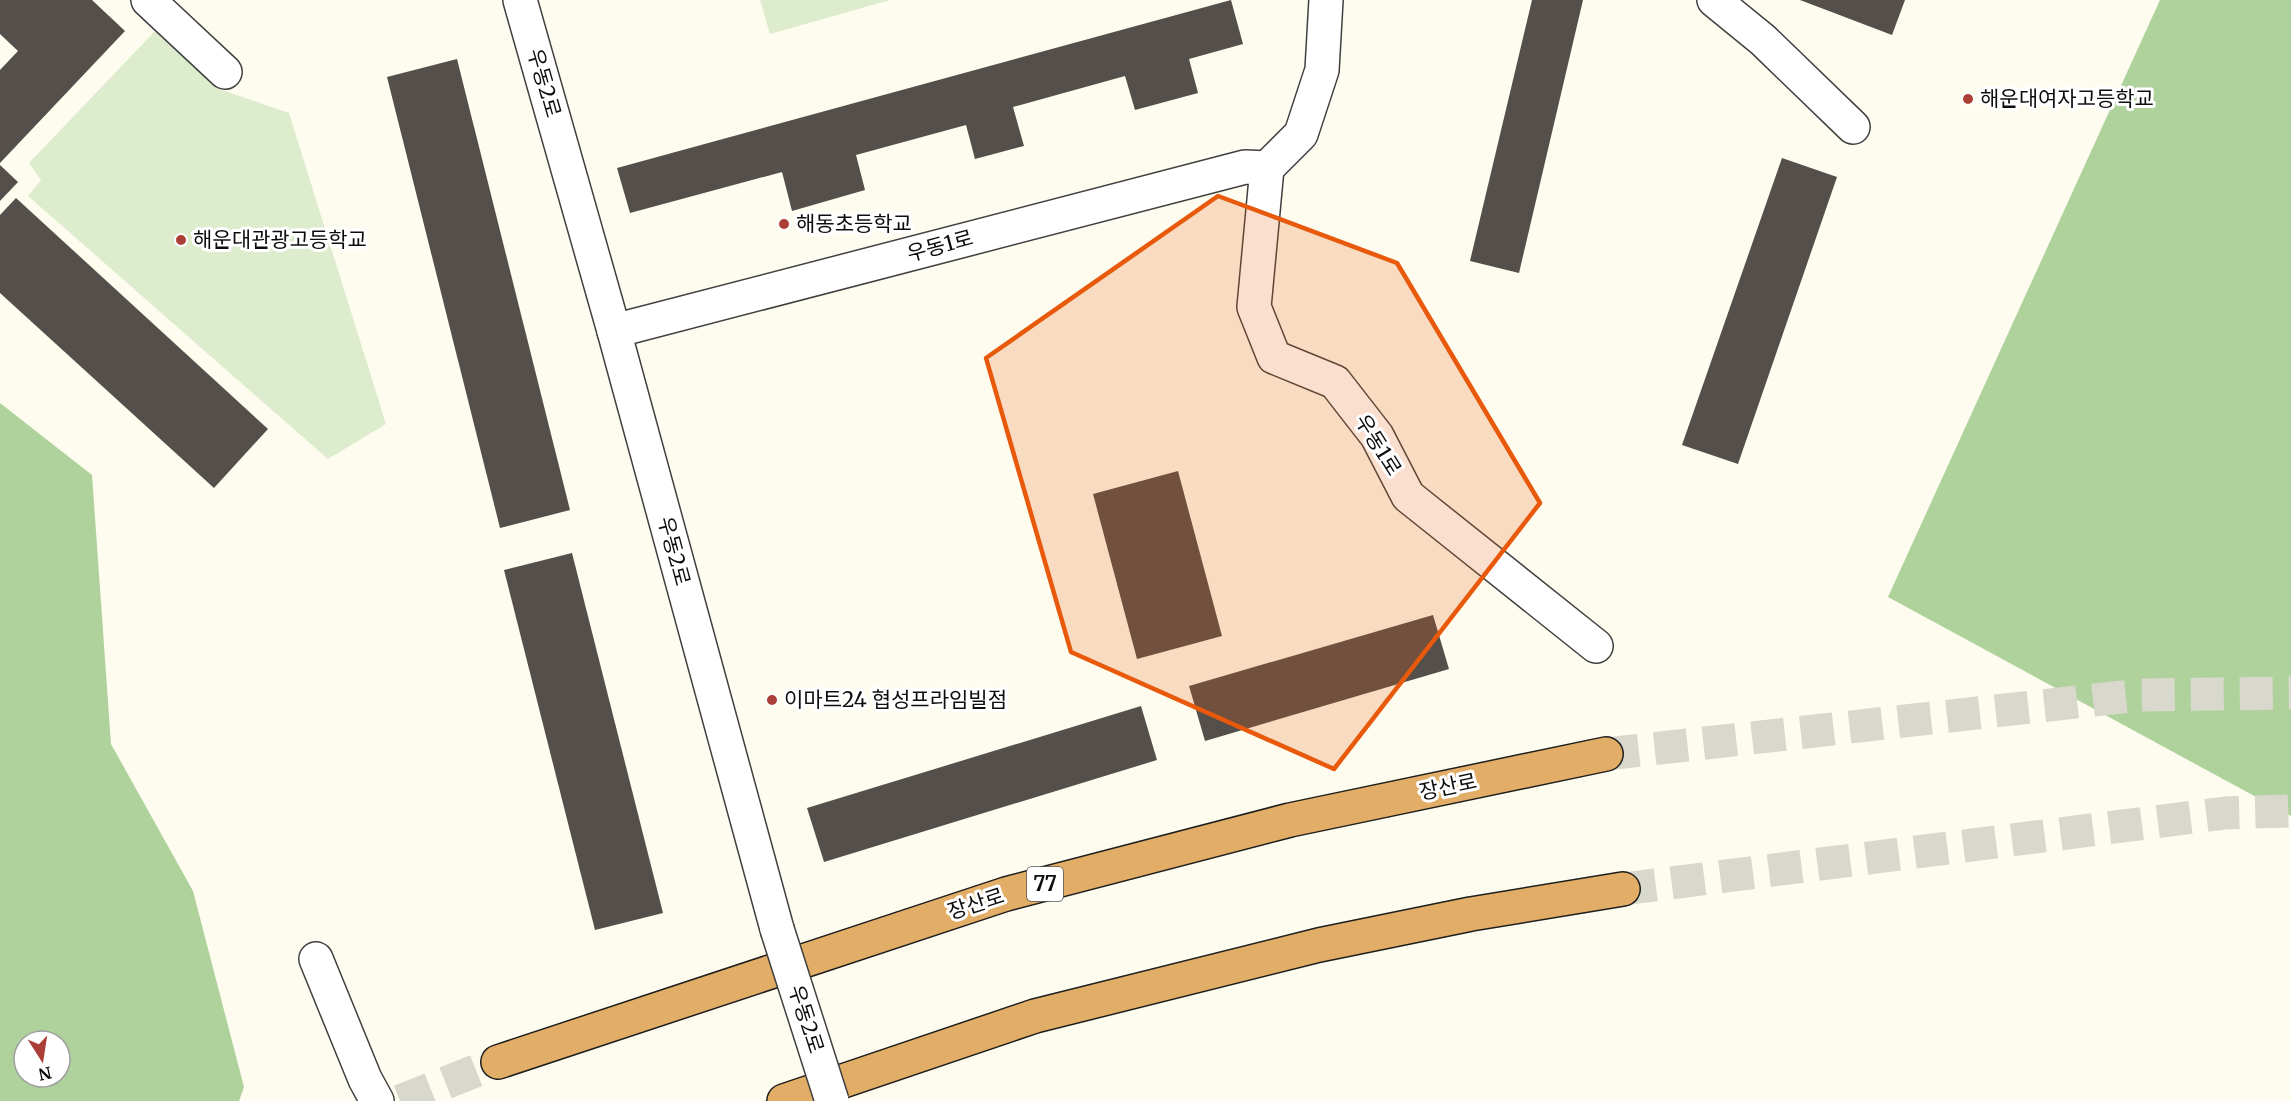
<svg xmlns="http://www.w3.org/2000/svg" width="2291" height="1101" font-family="Merriweather,'Noto Sans KR',serif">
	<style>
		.forest { fill: #afd29d; fill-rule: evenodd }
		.pitch { fill: #ddeccd }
		.building { fill: #544f4a }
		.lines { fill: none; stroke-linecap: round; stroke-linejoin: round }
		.highway-tunnel { stroke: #d9d8cc; stroke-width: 33; stroke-dasharray: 33 16; stroke-linecap: butt }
		.minor-casing { stroke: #404040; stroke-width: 36 }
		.highway-casing { stroke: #1e1e1e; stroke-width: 36 }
		.minor { stroke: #fff; stroke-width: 33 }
		.highway { stroke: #e2ae67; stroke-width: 33 }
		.minor-bridge-casing { stroke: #404040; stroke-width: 36; stroke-linecap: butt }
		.minor-bridge { stroke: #fff; stroke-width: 33 }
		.marked { fill: #e8590c; fill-opacity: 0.2; stroke: #e8590c; stroke-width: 4.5; stroke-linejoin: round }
		.poi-dot { fill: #ab3e36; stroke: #fff; stroke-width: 2 }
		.labels { text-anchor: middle; stroke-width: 6; stroke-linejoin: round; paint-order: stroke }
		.shield { fill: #fff; stroke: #565656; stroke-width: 1.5 }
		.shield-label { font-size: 20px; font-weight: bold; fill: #0d0d0d }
		.street-label { font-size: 21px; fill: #0d0d0d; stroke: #fff }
		.poi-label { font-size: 21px; fill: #0d0d0d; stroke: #fff; text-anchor: start }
	</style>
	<rect width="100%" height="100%" fill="#fdfcee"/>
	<!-- forest -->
	<g class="forest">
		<path d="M 2160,0 L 2291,0 L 2291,816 L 1888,597 Z"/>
		<path d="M 0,403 L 92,475 L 111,744 L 193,891 L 244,1087 L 239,1101 L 0,1101 ZM 24,1041 L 60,1041 L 60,1077 L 24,1077 Z"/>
	</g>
	<!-- pitch -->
	<g class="pitch">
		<path d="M 760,0 L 890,0 L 770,34 Z"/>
		<path d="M 157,29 L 216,88 L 289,113 L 386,424 L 328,459 L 28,196 L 41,180 L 29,163 Z"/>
	</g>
	<!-- building -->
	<g class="building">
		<path d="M 0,0 L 92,0 L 125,31 L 0,163 L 0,70 L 18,51 L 0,34 Z"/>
		<path d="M 1231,0 L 1243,44 L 1189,59 L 1198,93 L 1135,110 L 1125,76 L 1013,107 L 1024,146 L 975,159 L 966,125 L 856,155 L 865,190 L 792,211 L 782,172 L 630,213 L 617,168 Z"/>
		<path d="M 1532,0 L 1583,0 L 1519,273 L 1470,261 Z"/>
		<path d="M 1800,0 L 1905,0 L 1892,35 Z"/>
		<path d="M 457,59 L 570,510 L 500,528 L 387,77 Z"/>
		<path d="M 1782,158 L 1837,177 L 1738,464 L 1682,445 Z"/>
		<path d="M 0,165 L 18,182 L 0,201 Z"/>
		<path d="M 16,198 L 268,429 L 214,488 L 0,293 L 0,215 Z"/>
		<path d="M 1178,471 L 1222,636 L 1137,659 L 1093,494 Z"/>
		<path d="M 572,553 L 663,913 L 595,930 L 504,570 Z"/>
		<path d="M 1433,615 L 1449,669 L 1205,741 L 1189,686 Z"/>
		<path d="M 1141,706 L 1157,760 L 824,862 L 807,808 Z"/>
	</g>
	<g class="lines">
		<!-- highway-tunnel -->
		<g class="highway-tunnel">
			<path d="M 1606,754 L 2140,695 L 2291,693"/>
			<path d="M 1623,889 L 2226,813 L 2291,811"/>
			<path d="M 400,1101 L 498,1062"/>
		</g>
		<!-- minor casing -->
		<g class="minor-casing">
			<g id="minor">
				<path d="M 148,0 L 225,72"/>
				<path d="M 520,0 L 614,331 L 777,929"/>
				<path d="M 1714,0 L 1763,40 L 1853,127"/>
				<path d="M 1267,168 L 1254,307 L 1274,357 L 1335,382 L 1377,436 L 1408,496 L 1596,646"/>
				<path d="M 614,331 L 1245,167 L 1267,168 L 1301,134 L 1322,70 L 1326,0"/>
				<path d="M 316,959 L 365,1079 L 377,1101"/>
			</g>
		</g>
		<!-- highway casing -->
		<g class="highway-casing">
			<g id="highway">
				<path d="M 498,1062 L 1006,894 L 1290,820 L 1606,754"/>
				<path d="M 784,1101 L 1035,1016 L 1319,945 L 1471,914 L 1623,889"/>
			</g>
		</g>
		<!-- minor -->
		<use href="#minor" class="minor"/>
		<!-- highway -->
		<use href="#highway" class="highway"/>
		<!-- minor-bridge casing -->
		<g class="minor-bridge-casing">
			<path id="minor-bridge" d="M 777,929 L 832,1101"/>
		</g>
		<!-- minor-bridge -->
		<use href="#minor-bridge" class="minor-bridge"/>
	</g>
	<!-- marked area -->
	<path class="marked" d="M 1218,196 L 1397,263 L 1540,503 L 1334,769 L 1071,652 L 986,358 Z"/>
	<!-- markers -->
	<g class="poi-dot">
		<circle cx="1968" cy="99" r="6"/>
		<circle cx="784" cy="224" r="6"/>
		<circle cx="181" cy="240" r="6"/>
		<circle cx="772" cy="700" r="6"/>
	</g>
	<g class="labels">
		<!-- shield labels -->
		<rect class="shield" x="1027" y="867" width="36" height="34" rx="4.5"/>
		<g class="shield-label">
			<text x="1045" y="891">77</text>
		</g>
		<!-- street labels -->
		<g class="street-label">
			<text transform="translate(544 83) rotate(74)" y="7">우동2로</text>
			<text transform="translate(940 246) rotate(-15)" y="7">우동1로</text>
			<text transform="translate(1378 445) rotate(58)" y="7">우동1로</text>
			<text transform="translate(674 551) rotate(75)" y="7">우동2로</text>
			<text transform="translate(1448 787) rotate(-12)" y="7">장산로</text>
			<text transform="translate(976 904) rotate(-18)" y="7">장산로</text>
			<text transform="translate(806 1019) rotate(72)" y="7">우동2로</text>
		</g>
		<!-- poi labels -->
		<g class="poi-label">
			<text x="1980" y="106">해운대여자고등학교</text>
			<text x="796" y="231">해동초등학교</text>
			<text x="193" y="247">해운대관광고등학교</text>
			<text x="784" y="707">이마트24 협성프라임빌점</text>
		</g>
	</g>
	<!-- north arrow -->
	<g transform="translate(42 1059) rotate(168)"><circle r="28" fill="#ffffff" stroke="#9e9e9e" stroke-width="1.5"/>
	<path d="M0-4.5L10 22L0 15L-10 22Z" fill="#ab3e36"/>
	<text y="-9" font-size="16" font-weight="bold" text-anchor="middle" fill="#0d0d0d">N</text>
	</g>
</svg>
